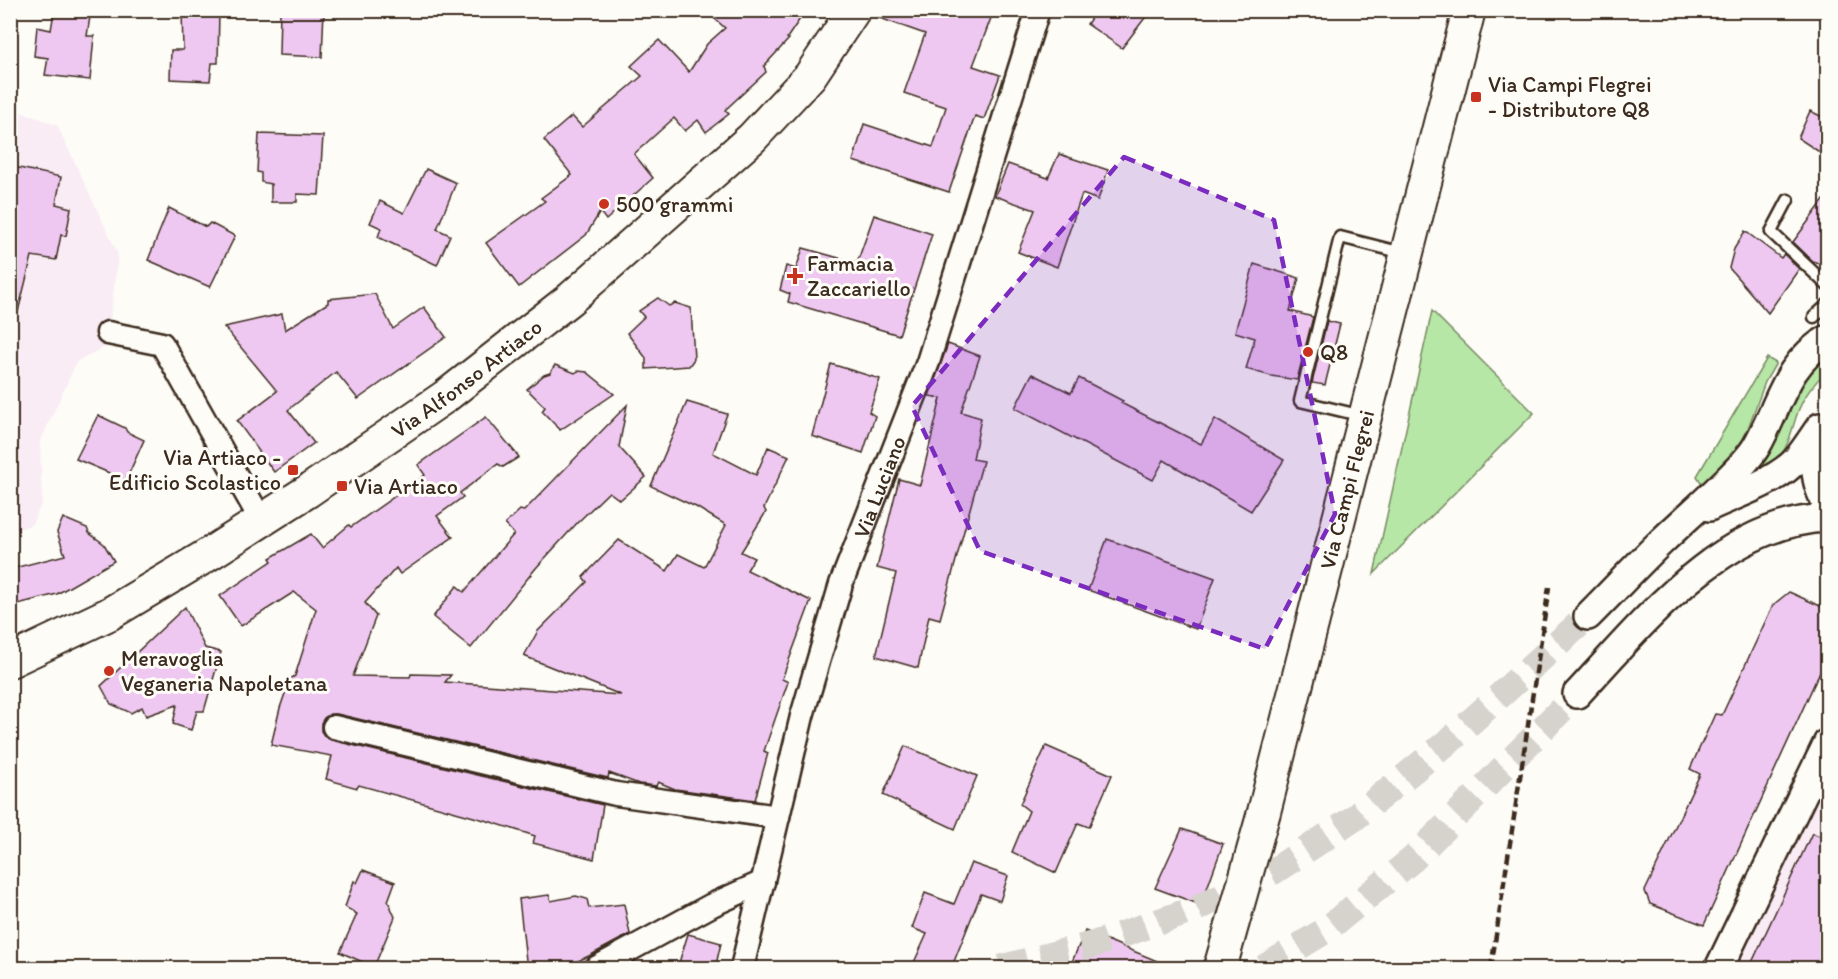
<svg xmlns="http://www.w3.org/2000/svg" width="1838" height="979" font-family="Itim,sans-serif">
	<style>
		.built { fill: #f9ecf5 }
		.green { fill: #b6e7a6; stroke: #788862; stroke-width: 1.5 }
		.building { fill: #efc8f1; stroke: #3b2a1e; stroke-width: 1.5 }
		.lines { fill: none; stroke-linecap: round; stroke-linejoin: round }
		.tertiary-tunnel { stroke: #d6d2cc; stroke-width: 27; stroke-dasharray: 27 14; stroke-linecap: butt }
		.service-casing { stroke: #3b2a1e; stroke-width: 15 }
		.minor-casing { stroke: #3b2a1e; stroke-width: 27 }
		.tertiary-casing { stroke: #3b2a1e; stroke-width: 32 }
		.secondary-casing { stroke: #3b2a1e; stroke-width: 36 }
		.service { stroke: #fdfcf7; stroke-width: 10 }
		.minor { stroke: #fdfcf7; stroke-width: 22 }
		.tertiary { stroke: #fdfcf7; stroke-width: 27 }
		.secondary { stroke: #fdfcf7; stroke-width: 32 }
		.rail { stroke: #3b2a1e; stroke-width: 4.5; stroke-dasharray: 9 4.5; stroke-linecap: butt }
		.marked { fill: #7b2cbf; fill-opacity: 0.2; stroke: #7b2cbf; stroke-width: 4.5; stroke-dasharray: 12 8; stroke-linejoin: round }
		.poi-dot { fill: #c8321e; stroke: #fdfcf7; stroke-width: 2 }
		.labels { text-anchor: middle; stroke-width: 6; stroke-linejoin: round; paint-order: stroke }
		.poi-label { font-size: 22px; fill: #3b2a1e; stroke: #fdfcf7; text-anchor: start }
		.street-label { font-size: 22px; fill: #3b2a1e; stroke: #fdfcf7 }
	</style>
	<rect width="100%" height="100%" fill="#fdfcf7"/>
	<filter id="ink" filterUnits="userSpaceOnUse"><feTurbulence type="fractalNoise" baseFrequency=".0167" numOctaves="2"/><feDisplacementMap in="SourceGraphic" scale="12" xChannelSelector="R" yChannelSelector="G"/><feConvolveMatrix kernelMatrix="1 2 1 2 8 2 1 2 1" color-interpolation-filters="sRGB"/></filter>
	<g filter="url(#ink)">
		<!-- built -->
		<g class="built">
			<path d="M 10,108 L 57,125 L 118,254 L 107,346 L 77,361 L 40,442 L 42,503 L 31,525 L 11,531 Z"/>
			<path d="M 1825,776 L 1827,777 L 1827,968 L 1734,968 Z"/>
		</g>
		<!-- green -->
		<g class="green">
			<path d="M 1432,311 L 1534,413 L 1374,574 Z"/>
			<path d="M 1827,354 L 1827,371 C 1816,381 1805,394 1799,409 C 1787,440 1792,456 1755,471 C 1766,456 1775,442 1782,426 C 1786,417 1788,407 1792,399 C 1800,381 1813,367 1827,354 Z"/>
			<path d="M 1767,358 L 1776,363 L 1765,382 L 1747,431 L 1740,445 L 1719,470 L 1702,484 L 1697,476 Z"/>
		</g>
		<!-- building -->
		<g class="building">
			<path d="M 63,10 L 91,10 L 87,36 L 94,36 L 90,80 L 45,75 L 48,58 L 34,56 L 37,27 L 51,30 L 54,12 L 62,12 Z"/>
			<path d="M 182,10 L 219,10 L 218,63 L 212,63 L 210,81 L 170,79 L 171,50 L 183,50 Z"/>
			<path d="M 280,10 L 324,10 L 322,57 L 279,55 Z"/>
			<path d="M 705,10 L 806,10 L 787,38 L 789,39 L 764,66 L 766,72 L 725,110 L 729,114 L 706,132 L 698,120 L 685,131 L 674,118 L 634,154 L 653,178 L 606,220 L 600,212 L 586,235 L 519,287 L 486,243 L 545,201 L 541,198 L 572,175 L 544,140 L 572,116 L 582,127 L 642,76 L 631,66 L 659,40 L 689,72 L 707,44 L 725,28 Z"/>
			<path d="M 872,10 L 994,10 L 973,66 L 1000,75 L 984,119 L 975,116 L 949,192 L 853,161 L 864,124 L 933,147 L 946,107 L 904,93 L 925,34 L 871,15 Z"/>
			<path d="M 1096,10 L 1151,10 L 1122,48 L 1087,24 Z"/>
			<path d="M 1810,111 L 1827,119 L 1827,157 L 1798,138 Z"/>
			<path d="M 259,134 L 323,136 L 319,195 L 297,194 L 297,202 L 271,202 L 271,184 L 261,182 L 261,173 L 257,172 Z"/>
			<path d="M 1059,154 L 1108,170 L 1098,200 L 1082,194 L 1057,267 L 1018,252 L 1035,210 L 995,196 L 1008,164 L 1048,178 Z"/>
			<path d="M 10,166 L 61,177 L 56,204 L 71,208 L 66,236 L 61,235 L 56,260 L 32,256 L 18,312 L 10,311 Z"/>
			<path d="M 426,169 L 456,183 L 437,229 L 450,235 L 437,265 L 378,237 L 381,228 L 370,223 L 380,201 L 404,213 Z"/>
			<path d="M 1827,196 L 1827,267 L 1813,261 L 1793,242 Z"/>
			<path d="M 169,208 L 206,227 L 210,223 L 235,236 L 210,287 L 148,260 Z"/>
			<path d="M 874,215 L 932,234 L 899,335 L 788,302 L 790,294 L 780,290 L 786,266 L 796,269 L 803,248 L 857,263 Z"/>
			<path d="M 1745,231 L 1781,258 L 1784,254 L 1799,269 L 1768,313 L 1729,268 L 1734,249 Z"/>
			<path d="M 1254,264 L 1299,278 L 1290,311 L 1313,317 L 1297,380 L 1271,376 L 1246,369 L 1255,338 L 1235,332 Z"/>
			<path d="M 375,294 L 393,329 L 424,307 L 446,337 L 358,399 L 336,372 L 288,410 L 314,443 L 274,472 L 237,421 L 277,391 L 224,327 L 282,314 L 285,330 L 328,303 L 328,299 Z"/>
			<path d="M 658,298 L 669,306 L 675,303 L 691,308 L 694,359 L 689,366 L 646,369 L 646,358 L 627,333 L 644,317 L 639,311 Z"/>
			<path d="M 1327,321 L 1340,324 L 1325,385 L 1312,383 Z"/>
			<path d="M 948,344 L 980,356 L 961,412 L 981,418 L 973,459 L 983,461 L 940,619 L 929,616 L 918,668 L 876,656 L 896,573 L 877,568 L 899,479 L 920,485 L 941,398 L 929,396 Z"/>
			<path d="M 831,364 L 880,379 L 869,412 L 875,416 L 863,453 L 812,436 Z"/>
			<path d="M 555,365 L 575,373 L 578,371 L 587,372 L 614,394 L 560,430 L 542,411 L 545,407 L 527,389 L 544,375 L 550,373 Z"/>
			<path d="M 1032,374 L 1071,393 L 1079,378 L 1123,401 L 1121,403 L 1201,444 L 1215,419 L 1284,460 L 1251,511 L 1164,460 L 1153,480 L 1015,408 Z"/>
			<path d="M 687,402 L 727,414 L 713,453 L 756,475 L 768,447 L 789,456 L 764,508 L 766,512 L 741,552 L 754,558 L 747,570 L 811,601 L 782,679 L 788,682 L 764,751 L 768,753 L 755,800 L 675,789 L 658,782 L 656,786 L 639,784 L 609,773 L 608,778 L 337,714 L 330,714 L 324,718 L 321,723 L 321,731 L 325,737 L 331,740 L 603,805 L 594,859 L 533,843 L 535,836 L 488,821 L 359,785 L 357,788 L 326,779 L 332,756 L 271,745 L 280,708 L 290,679 L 295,676 L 316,609 L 294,592 L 241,626 L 220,596 L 272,561 L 270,558 L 311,534 L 322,548 L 349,525 L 351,527 L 425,475 L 418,465 L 486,417 L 519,457 L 503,467 L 498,464 L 460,493 L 463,497 L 437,516 L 453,537 L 400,574 L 396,568 L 365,603 L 376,616 L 353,676 L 410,677 L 411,674 L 451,675 L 445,682 L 621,695 L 524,656 L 538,631 L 587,582 L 583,577 L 619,540 L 667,571 L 678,554 L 704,567 L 726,525 L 696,507 L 651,486 Z"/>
			<path d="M 627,405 L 619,447 L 646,477 L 620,500 L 609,492 L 578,522 L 536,568 L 471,648 L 433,617 L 457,586 L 464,592 L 514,534 L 505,524 L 520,510 L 524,511 Z"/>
			<path d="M 98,415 L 125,428 L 127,432 L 144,440 L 126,480 L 76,459 Z"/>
			<path d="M 63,518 L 87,528 L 89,533 L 104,544 L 114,561 L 57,594 L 10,606 L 10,569 L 65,555 L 57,532 Z"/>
			<path d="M 1107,539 L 1215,578 L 1196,629 L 1088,590 Z"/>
			<path d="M 1789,592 L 1827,609 L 1827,656 L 1704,925 L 1650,904 L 1645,891 L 1700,774 L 1690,769 L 1715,714 L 1722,715 L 1773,605 Z"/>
			<path d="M 185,607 L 205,648 L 221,652 L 204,711 L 197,711 L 191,730 L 173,724 L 177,705 L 146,716 L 142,707 L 131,713 L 111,704 L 101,686 Z"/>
			<path d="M 905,746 L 977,776 L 955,829 L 883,795 Z"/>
			<path d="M 1046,746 L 1112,775 L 1089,827 L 1078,823 L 1056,873 L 1012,852 L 1029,811 L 1020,804 Z"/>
			<path d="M 1182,829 L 1223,844 L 1201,905 L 1155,888 Z"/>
			<path d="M 1812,833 L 1827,839 L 1827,969 L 1749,969 Z"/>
			<path d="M 971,863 L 1008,876 L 1000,901 L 981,894 L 951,969 L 911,969 L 927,934 L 912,928 L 925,893 L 954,904 Z"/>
			<path d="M 363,870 L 395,882 L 388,901 L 395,917 L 374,967 L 340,952 L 357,914 L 345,907 L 354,881 L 357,883 Z"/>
			<path d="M 549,895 L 551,901 L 576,896 L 587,899 L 589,908 L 624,904 L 630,934 L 591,955 L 561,969 L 527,969 L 519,899 Z"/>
			<path d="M 1085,931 L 1174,968 L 1174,969 L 1069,969 Z"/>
			<path d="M 688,934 L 721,943 L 715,969 L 677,969 Z"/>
		</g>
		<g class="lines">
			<!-- tertiary-tunnel -->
			<g class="tertiary-tunnel">
				<path d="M 1001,968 L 1095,944 L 1195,909 L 1274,871 L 1353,819 L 1454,737 L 1588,616"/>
				<path d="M 1264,968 L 1326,930 L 1413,859 L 1577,694"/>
			</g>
			<!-- service casing -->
			<g class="service-casing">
				<g id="service">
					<path d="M 1788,200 L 1771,232 L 1828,286"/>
					<path d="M 1814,317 L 1828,304"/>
					<path d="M 1363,416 L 1300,401 L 1340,237 L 1403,253"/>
				</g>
			</g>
			<!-- minor casing -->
			<g class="minor-casing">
				<g id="minor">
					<path d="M 108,333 L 162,344 L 261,520"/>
					<path d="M 334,727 L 616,794 L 778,817"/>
					<path d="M 596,968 L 712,905 L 763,882"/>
					<path id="s1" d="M 742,968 L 802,716 L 841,584 L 928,362 L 1038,10"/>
				</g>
			</g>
			<!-- tertiary casing -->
			<g class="tertiary-casing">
				<g id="tertiary">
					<path d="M 1819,431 C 1813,457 1813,483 1828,506"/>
					<path d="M 1709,507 C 1736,494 1779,481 1798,458 C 1806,448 1813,437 1820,427"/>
					<path d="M 1588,616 C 1613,591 1637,565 1662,541 C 1683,521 1705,502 1725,482 C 1736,471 1748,460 1756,447 C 1779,408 1784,364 1828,339"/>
					<path d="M 1577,694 C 1643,623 1723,521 1828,518"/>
					<path d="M 1719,968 L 1828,742"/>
				</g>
			</g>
			<!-- secondary casing -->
			<g class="secondary-casing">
				<g id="secondary">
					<path id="s2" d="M 10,661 L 109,614 L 206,556 L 308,491 L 446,396 L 570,299 L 752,138 L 810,76 L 854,10"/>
					<path id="s3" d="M 1220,968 L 1264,812 L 1469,10"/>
				</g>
			</g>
			<!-- service -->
			<use href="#service" class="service"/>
			<!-- minor -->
			<use href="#minor" class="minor"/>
			<!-- tertiary -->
			<use href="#tertiary" class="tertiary"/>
			<!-- secondary -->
			<use href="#secondary" class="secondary"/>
			<!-- rail -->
			<path class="rail" d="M 1491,968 L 1549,587"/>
		</g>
	</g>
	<!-- marked area -->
	<path class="marked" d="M 1124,157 L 1274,220 L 1335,514 L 1265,649 L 980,551 L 912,406 Z"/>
	<!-- markers -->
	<g class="poi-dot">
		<rect x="1470" y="91" width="12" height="12" rx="3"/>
		<circle cx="604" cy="204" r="6"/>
		<path d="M792 267h6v6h6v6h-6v6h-6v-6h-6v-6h6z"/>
		<circle cx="1308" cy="352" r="6"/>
		<rect x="287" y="464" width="12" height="12" rx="3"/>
		<rect x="336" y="480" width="12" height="12" rx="3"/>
		<circle cx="109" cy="671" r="6"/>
	</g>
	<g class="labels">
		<!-- poi labels -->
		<g class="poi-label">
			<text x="1488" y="92">Via Campi Flegrei<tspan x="1488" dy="25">- Distributore Q8</tspan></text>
			<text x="616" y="212">500 grammi</text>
			<text x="807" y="271">Farmacia<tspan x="807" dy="25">Zaccariello</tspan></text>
			<text x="1320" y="360">Q8</text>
			<text x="281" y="465" text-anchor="end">Via Artiaco -<tspan x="281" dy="25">Edificio Scolastico</tspan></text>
			<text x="354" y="494">Via Artiaco</text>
			<text x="121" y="666">Meravoglia<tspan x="121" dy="25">Veganeria Napoletana</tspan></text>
		</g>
		<!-- street labels -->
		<g class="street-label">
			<text dy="8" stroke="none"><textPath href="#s2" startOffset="538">Via Alfonso Artiaco</textPath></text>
			<text dy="8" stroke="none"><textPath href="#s1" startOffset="501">Via Luciano</textPath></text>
			<text dy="8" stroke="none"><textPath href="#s3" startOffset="495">Via Campi Flegrei</textPath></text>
		</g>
	</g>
	<!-- margin -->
	<rect width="1838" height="979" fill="none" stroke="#fdfcf7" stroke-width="36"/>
	<rect x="18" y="18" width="1802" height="943" fill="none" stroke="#3b2a1e" stroke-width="2" filter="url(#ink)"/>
</svg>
